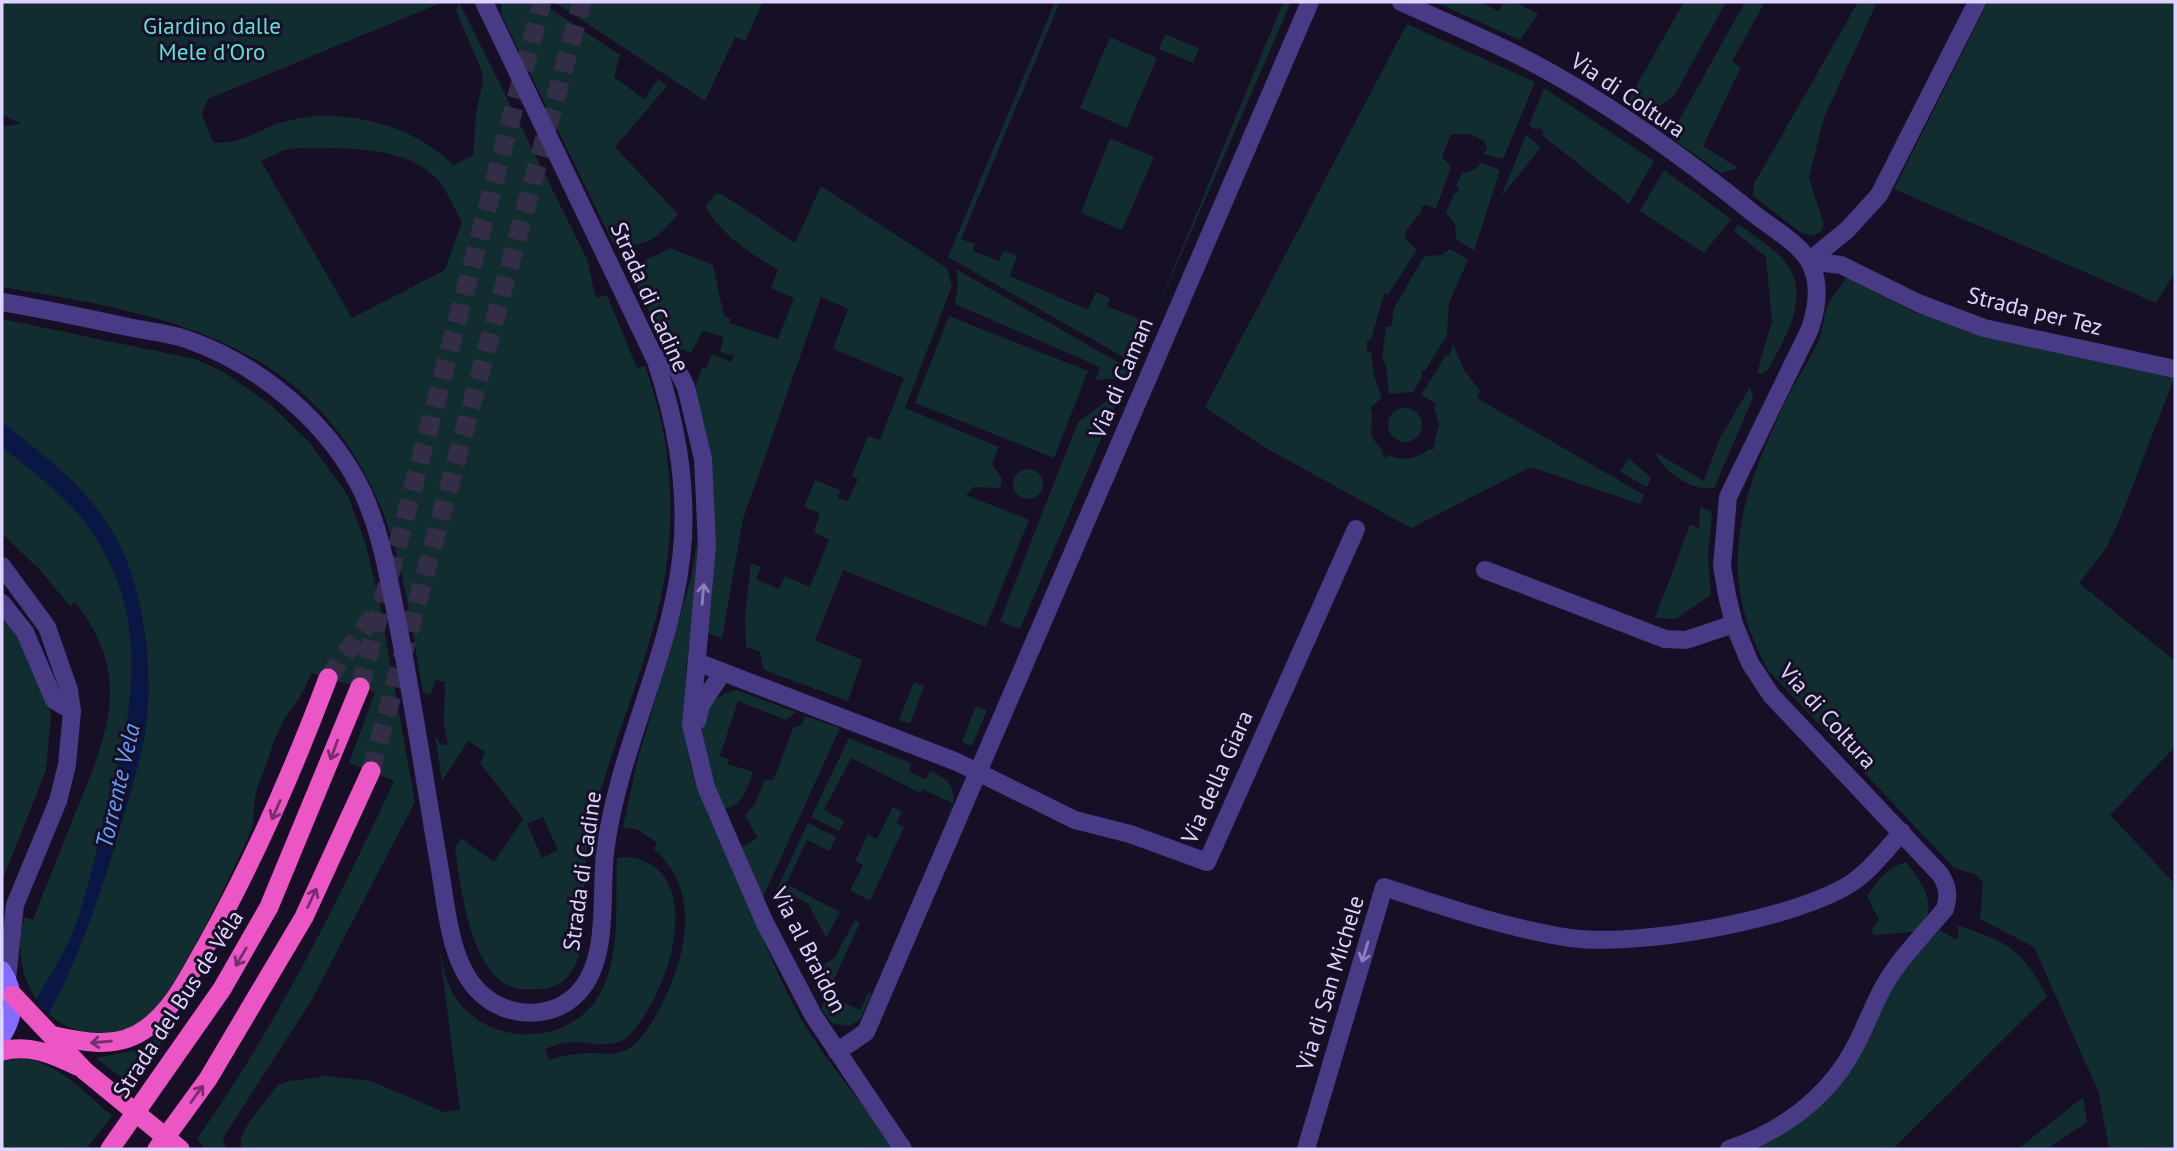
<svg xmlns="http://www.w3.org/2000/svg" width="2177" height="1151" font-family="'PT Sans',sans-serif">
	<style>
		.green { fill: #122d30; fill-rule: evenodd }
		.water { fill: #0a1644 }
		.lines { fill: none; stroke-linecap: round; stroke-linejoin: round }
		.trunk-tunnel { stroke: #342d47; stroke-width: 19; stroke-dasharray: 19 10; stroke-linecap: butt }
		.minor { stroke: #483a85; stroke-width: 18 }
		.tertiary { stroke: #483a85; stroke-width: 18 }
		.secondary { stroke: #856bff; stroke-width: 18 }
		.trunk { stroke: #ec55c4; stroke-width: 19 }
		.trunk-bridge { stroke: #ec55c4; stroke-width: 19 }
		.oneway { stroke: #8c7fbc }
		.oneway2 { stroke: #762e6d }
		.labels { text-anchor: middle; stroke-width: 6; stroke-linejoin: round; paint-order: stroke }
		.park-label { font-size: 23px; fill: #5ee1d4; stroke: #160f26 }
		.street-label { font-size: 23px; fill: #dfd4ff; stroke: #160f26 }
		.water-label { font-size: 24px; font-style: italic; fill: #629fff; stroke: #160f26 }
	</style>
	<rect width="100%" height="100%" fill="#160f26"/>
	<!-- green -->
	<g class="green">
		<path d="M 2,2 L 443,2 L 208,99 L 202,114 L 213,142 C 237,146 258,130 280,123 C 336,105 412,123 453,165 L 473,156 L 476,112 L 483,82 L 481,69 L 456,11 L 459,2 L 587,259 L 596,298 L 607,295 L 637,368 L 645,366 C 675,446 678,536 656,618 C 637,691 605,762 589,837 C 581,877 587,919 578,959 C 570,977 560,989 539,989 C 530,989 520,990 512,987 C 469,970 461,887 455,848 L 461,838 L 494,862 L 523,819 L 480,763 L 485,752 L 468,741 L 442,781 L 435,736 L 441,745 L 448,744 L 444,726 L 445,682 L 435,680 L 430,695 L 423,692 C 413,636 406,579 388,526 C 323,342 172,315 2,287 L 2,127 L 21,123 L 2,115 ZM 298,148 C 342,149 399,144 434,176 C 446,187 454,208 462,222 L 445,270 L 352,318 L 261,161 L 284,150 ZM 543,817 L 558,850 L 542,858 L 527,824 Z"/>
		<path d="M 501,2 L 540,2 L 620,55 L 614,77 L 644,99 L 658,79 L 667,86 L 615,147 L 678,214 C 657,239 647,249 613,243 L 502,16 Z"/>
		<path d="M 554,2 L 763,2 L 745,41 L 735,37 L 705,101 Z"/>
		<path d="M 1055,2 L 1060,2 L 961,239 L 975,244 L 973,251 L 999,261 L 1004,251 L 1017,256 L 1010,276 L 1088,310 L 1096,292 L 1110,298 L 1107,306 L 1151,324 L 1283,2 L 1291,2 L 1134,363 L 948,257 Z"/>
		<path d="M 1435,2 L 1478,2 L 1499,11 L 1504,2 L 1515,2 L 1538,14 L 1520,40 Z"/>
		<path d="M 1684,2 L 1726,2 L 1674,96 L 1644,117 L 1626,104 Z"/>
		<path d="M 1745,2 L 1765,2 L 1732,62 L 1741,67 L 1703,146 L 1738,168 L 1721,173 L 1670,137 Z"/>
		<path d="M 1858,2 L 1877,2 L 1823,120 L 1809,178 L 1824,225 L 1821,232 L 1811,236 L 1800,232 L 1753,196 L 1754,184 Z"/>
		<path d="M 1988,2 L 2175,2 L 2175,272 L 2156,303 L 1894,189 Z"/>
		<path d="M 1407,24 L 1535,82 L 1503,159 L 1484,154 L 1487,148 L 1484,141 L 1470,134 L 1451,134 L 1442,157 L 1451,167 L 1436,209 L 1427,205 L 1421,206 L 1422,211 L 1405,232 L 1406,239 L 1417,250 L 1388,295 L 1384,293 L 1371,340 L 1367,341 L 1367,351 L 1371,352 L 1374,376 L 1382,398 L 1370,408 L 1372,412 L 1371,436 L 1383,452 L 1382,455 L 1387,458 L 1389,455 C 1404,462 1417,459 1429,449 L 1433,450 L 1439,424 L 1434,407 L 1436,404 L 1421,395 L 1446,355 L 1449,356 L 1453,344 L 1464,370 L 1480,391 L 1477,398 L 1644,495 L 1640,504 L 1531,467 L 1411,528 L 1264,447 L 1205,407 Z"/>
		<path d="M 1165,34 L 1199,48 L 1193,63 L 1159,49 Z"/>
		<path d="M 1110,37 L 1157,58 L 1127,128 L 1080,108 Z"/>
		<path d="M 1544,88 L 1654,161 L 1629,204 L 1542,135 L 1544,132 L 1539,127 L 1536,130 L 1529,125 Z"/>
		<path d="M 1526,135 L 1541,147 L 1501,197 Z"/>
		<path d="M 1110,138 L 1154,157 L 1122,230 L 1081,213 Z"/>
		<path d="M 1481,163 L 1500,170 L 1474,251 L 1456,239 L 1455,224 L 1446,213 L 1454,193 L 1457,193 L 1459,188 L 1456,186 L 1462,173 L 1474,170 Z"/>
		<path d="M 1664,170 L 1731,219 L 1704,253 L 1640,211 Z"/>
		<path d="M 821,186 L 947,268 L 952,286 L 905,408 L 999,447 L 992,464 L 1002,479 L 1000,488 L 974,487 L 966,495 L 1029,520 L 986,627 L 843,570 L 815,640 L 862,660 L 848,701 L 764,670 L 760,652 L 746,647 L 745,615 L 751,563 L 761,567 L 756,579 L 779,589 L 785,576 L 810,587 L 829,540 L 814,532 L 820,513 L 804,507 L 815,480 L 840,490 L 838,498 L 848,501 L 858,479 L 852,476 L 868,436 L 880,440 L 904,378 L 833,349 L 848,309 L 821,297 L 743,519 L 722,638 L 705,632 L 694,391 L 702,368 L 706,369 L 712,354 L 731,362 L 734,356 L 720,352 L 724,337 L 703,331 L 691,353 L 681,349 L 677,358 L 666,347 L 635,282 L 648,275 L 642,262 L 670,248 L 713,265 L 724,316 L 731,319 L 729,323 L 778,339 L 794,298 L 771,288 L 778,270 C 749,252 722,236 705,206 L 716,193 C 726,194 781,234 795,243 Z"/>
		<path d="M 1738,224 C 1752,235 1770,245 1782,258 C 1814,294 1786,335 1768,370 L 1762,374 L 1757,373 L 1772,321 L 1766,257 L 1734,231 Z"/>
		<path d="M 1450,249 L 1468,260 L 1449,303 L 1447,335 L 1425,371 L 1422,370 L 1422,377 L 1413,392 L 1389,394 L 1386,365 L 1382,359 L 1386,326 L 1391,327 L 1394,308 L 1422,260 L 1426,256 L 1441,255 Z"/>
		<path d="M 956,269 L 1133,371 L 1123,378 L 1096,380 L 1100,367 L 955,304 L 958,284 Z"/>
		<path d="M 1847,277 L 1914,312 L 1990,336 L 2175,376 L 2119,521 L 2106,548 L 2079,583 L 2175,661 L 2175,747 L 2110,815 L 2175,884 L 2175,1149 L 2109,1149 L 2099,1093 L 2034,947 L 1980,919 L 1983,883 L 1977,875 L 1954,868 L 1769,671 C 1715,577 1739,501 1781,411 C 1792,386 1808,364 1819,339 C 1823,329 1823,318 1827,308 C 1831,297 1841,287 1847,277 Z"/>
		<path d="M 949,316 L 1088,371 L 1054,458 L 915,403 Z"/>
		<path d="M 2,319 L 195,359 L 222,371 L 271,405 L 311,444 L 348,496 L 366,545 L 380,606 L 415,802 L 311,1001 L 223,1138 L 226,1149 L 205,1149 L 197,1139 C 276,1026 336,906 394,781 L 349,763 L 375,692 L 311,673 C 303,697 294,703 282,724 C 275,737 270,754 265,768 C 262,776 257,785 256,793 C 253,805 255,819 251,830 C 238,863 172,999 148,1017 C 114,1043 65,1038 39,1003 C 21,978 15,946 25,917 L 33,920 C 47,883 62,846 77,809 C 108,733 133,675 75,602 L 70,606 L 39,569 L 2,534 Z"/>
		<path d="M 1750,387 L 1753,398 L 1714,488 C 1692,492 1662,471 1655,452 L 1704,481 L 1720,438 Z"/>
		<path d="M 1122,390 L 1020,629 L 1000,621 L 1078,422 Z"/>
		<circle cx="1405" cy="425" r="17"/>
		<path d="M 1629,458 L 1651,478 L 1647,487 L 1620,472 Z"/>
		<circle cx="1028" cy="484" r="15"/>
		<path d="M 1700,507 L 1712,512 L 1708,556 L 1711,595 L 1675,619 L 1655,618 L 1690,525 L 1699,528 Z"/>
		<path d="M 698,536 C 699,603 679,669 686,736 C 690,783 714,828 734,870 C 760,927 779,986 813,1038 C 838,1076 869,1111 894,1149 L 241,1149 L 241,1138 L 248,1124 L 278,1085 L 290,1081 L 326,1076 L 371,1081 L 444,1112 L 460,1110 L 439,945 C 442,964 446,985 458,1001 C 494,1049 575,1045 602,990 C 621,952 615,900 617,858 C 630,855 642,859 653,866 C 701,898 662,1005 628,1036 C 611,1052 584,1039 565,1043 C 558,1044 551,1047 545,1049 L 549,1060 C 562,1056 573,1054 586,1053 C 599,1052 616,1057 628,1049 C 644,1039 654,1019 663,1002 C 687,952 701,891 654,849 L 657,843 L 637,829 L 623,827 L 637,762 L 691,578 Z"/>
		<path d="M 2,610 L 18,630 L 47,698 L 51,715 L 46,770 L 2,881 Z"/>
		<path d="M 914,682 L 924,686 L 910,724 L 899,720 Z"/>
		<path d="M 736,690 L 796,712 L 786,720 L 738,701 L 720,756 L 729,759 L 728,764 L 753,772 C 747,789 742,808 722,809 C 709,772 678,704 736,690 Z"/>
		<path d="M 976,706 L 987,710 L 972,746 L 962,742 Z"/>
		<path d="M 805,716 L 840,728 L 763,897 L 739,848 L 758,838 L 745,816 L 755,804 L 764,781 L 774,779 L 793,728 L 801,725 Z"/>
		<path d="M 849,738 L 911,763 L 909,772 L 926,779 L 930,771 C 954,781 959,794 948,817 L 952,803 L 922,789 L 920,793 L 851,758 L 824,810 L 844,821 L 839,831 L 811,817 Z"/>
		<path d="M 893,807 L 902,812 L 896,823 L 904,827 L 870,901 L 850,890 L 863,865 L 855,861 L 868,834 L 877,839 Z"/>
		<path d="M 808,823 L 836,837 L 829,851 L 807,840 L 786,884 L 840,912 L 826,938 L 808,903 L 777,889 Z"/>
		<path d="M 1906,862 C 1923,882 1944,915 1912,932 L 1873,935 L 1872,929 L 1879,920 L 1867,896 C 1877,881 1888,867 1906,862 Z"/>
		<path d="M 855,920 L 860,923 L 830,988 L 819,968 L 835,957 Z"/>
		<path d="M 1957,925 C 2009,943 2020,947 2047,996 L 1893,1149 L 1752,1149 L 1784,1133 L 1883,1003 L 1903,968 L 1940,930 L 1955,939 L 1959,937 Z"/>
		<path d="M 868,993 L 872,994 L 860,1019 L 850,1026 L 832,1023 L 821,1009 L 827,995 L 860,1010 Z"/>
		<path d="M 171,1029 L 132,1086 L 96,1058 L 137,1050 Z"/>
		<path d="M 23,1058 C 60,1064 84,1092 112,1116 L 86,1149 L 2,1149 L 2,1061 Z"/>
		<path d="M 2083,1097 L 2087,1122 L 2047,1149 L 2018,1149 Z"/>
	</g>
	<!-- water -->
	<path class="water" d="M 2,422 C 50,460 97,494 123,552 C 147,606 155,687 143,745 C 135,781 123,817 113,852 C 96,908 76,963 49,1014 L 36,999 C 50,975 67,950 76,924 C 87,892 94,859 103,826 C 128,732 154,634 99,543 C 75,502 38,476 2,447 Z"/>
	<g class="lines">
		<!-- trunk-tunnel -->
		<g class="trunk-tunnel">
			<path d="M 328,678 L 374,615"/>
			<path d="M 360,687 L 542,2"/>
			<path d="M 371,771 L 582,2"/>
		</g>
		<!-- minor -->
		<g class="minor">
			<path d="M 1401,2 C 1452,25 1506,47 1555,75 C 1624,114 1691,163 1753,213 C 1770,227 1798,242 1809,261 C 1821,282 1817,308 1810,329 L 1728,497 L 1722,566 L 1727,595 L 1734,624 L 1750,663 L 1771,695 L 1940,874 C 1948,886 1949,896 1945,909 C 1924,934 1901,957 1885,984 C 1872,1006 1865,1030 1852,1052 C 1826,1099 1779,1133 1729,1149"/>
			<path d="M 1809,261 L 1841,265 L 1918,303 L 1984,328 L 2175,369"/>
			<path d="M 1809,261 L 1847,230 L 1879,195 L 1977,2"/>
			<path d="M 656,361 L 667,358 L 677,369 L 686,387 L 703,459 L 707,546 L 691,725 L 706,787 L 764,921 L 813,1015 L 903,1149"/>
			<path d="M 1485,570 L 1665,639 L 1686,640 L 1734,624"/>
			<path d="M 2,603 L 25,632 L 54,700 L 72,711"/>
			<path d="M 697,662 L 957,762 L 1075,820 L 1130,834 L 1207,862 L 1356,529"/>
			<path d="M 697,721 L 701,705 L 723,672"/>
			<path d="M 837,1052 L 866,1032 L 1310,2"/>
			<path d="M 1306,1149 L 1384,887 C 1445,907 1506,928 1570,938 C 1638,947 1785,921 1845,887 C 1868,874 1885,851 1902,832"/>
		</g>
		<!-- tertiary -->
		<g class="tertiary">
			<path d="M 2,302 C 44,309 86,318 128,327 C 147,331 168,333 186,339 C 259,364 330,423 363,493 C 382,535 389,581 398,625 C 414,707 426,789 440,870 C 447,910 450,970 485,997 C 512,1018 553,1019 578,993 C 610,959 600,896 605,853 C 618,745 677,646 683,537 C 686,475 675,420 656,361 L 484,2"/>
			<path d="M 2,566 L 47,627 L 69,690 L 72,711 L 67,765 L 58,801 L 15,905 L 7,979"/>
		</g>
		<!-- secondary -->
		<path class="secondary" d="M 2,970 C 16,992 16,1015 2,1036"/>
		<!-- trunk -->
		<g class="trunk">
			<path d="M 13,995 L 85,1071"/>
			<path d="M 55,1036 C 87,1043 119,1049 147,1028 C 175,1007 189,975 206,946 C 255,859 293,771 328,678"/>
			<path d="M 2,1051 C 29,1044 52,1054 77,1066"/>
			<path d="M 110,1149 L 222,989 L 269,907 L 360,687"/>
			<path d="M 157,1149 L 208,1079 L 304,917 L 371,771"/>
		</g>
		<!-- trunk-bridge -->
		<path class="trunk-bridge" d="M 85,1071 L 180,1149"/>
	</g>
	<!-- one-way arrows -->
	<defs><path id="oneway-shaft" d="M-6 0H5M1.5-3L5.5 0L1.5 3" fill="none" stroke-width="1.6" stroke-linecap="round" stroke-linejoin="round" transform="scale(1.75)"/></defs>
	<g class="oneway">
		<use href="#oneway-shaft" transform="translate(703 594) rotate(-85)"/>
		<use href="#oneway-shaft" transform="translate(1365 952) rotate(107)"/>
	</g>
	<g class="oneway2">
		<use href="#oneway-shaft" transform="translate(334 750) rotate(110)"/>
		<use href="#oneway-shaft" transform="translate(276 810) rotate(114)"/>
		<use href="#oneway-shaft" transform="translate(312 898) rotate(-65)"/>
		<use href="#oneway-shaft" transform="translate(241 957) rotate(120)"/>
		<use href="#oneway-shaft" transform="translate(101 1042) rotate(175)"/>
		<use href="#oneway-shaft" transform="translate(197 1094) rotate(-54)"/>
	</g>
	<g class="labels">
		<!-- park labels -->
		<g class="park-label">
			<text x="212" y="34">Giardino dalle<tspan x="212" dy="26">Mele d'Oro</tspan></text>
		</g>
		<!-- street labels -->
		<g class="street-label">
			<text transform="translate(1628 95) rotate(34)" y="8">Via di Coltura</text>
			<text transform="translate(650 297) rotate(66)" y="8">Strada di Cadine</text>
			<text transform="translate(2035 311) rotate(14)" y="8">Strada per Tez</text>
			<text transform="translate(1121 378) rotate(-67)" y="8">Via di Caman</text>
			<text transform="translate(1828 716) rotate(48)" y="8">Via di Coltura</text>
			<text transform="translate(1217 777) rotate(-66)" y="8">Via della Giara</text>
			<text transform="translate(582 871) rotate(-82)" y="8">Strada di Cadine</text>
			<text transform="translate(809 950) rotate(63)" y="8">Via al Braidon</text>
			<text transform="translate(1330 983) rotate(-73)" y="8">Via di San Michele</text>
			<text transform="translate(178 1004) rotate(-57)" y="8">Strada del Bus de Véla</text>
		</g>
		<!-- water labels -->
		<g class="water-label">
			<text transform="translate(118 786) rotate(-77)" y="8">Torrente Vela</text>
		</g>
	</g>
	<!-- border -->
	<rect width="2177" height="1151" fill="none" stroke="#dfd4ff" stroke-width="7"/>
</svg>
